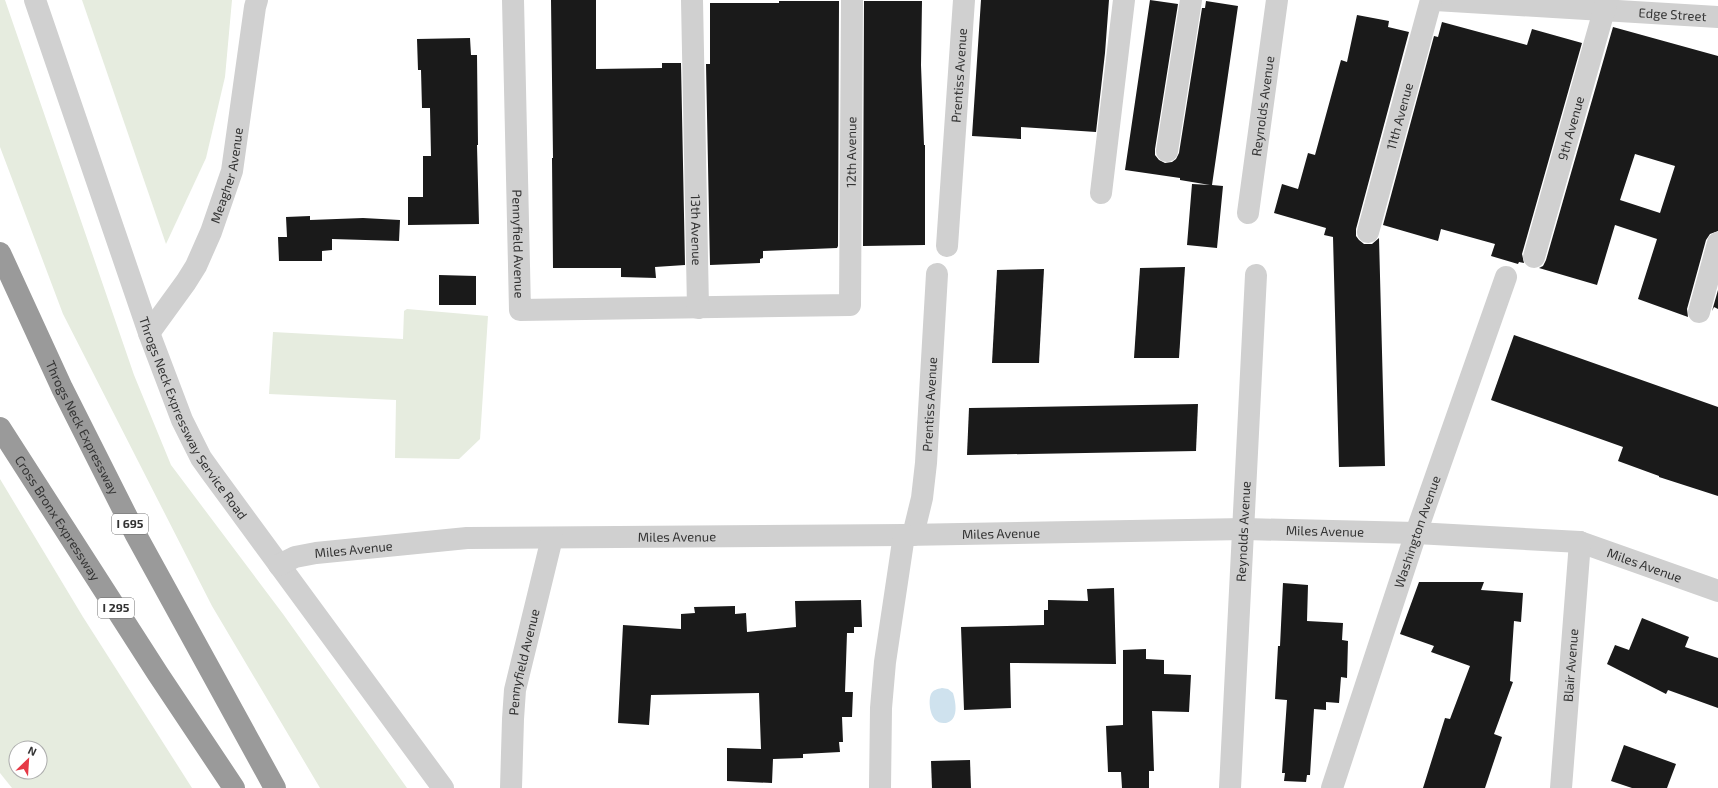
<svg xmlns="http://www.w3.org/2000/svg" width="1718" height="788" font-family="'Exo 2',sans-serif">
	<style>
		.green { fill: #e6ecdf; fill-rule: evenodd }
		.water { fill: #cfe2ee }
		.building { fill: #1a1a1a; fill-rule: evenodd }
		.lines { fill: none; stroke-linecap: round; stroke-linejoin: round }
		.minor { stroke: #d0d0d0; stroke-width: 22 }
		.highway { stroke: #9a9a9a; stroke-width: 22 }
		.labels { text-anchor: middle; stroke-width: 4; stroke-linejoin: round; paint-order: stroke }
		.shield { fill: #fff; stroke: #707070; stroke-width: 1 }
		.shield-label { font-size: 12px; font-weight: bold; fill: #333 }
		.street-label { font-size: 13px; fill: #333; stroke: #fff }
	</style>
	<rect width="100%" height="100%" fill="#fff"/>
	<!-- green -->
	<g class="green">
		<path d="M 0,0 L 5,0 L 134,375 L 171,465 L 283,614 L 407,788 L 320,788 L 212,606 L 63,314 L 0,147 Z"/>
		<path d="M 82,0 L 232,0 L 225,77 L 206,158 L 166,244 Z"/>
		<path d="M 407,309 L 488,316 L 480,439 L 459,459 L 395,458 L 396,400 L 269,394 L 273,332 L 403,339 L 404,311 Z"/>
		<path d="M 0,479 L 83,617 L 192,788 L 12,788 L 0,773 ZM 16,748 L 40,748 L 40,772 L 16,772 Z"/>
	</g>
	<!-- water -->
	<path class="water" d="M 942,688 L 948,689 L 953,693 C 956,703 959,720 946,723 C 943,723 939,723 937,721 C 930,717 928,701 931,694 C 933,690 937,689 942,688 Z"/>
	<!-- building -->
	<g class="building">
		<path d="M 551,0 L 596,0 L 596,69 L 662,68 L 662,63 L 681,63 L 685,265 L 655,267 L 656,278 L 621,277 L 621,268 L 553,268 L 552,158 L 553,158 Z"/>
		<path d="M 981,0 L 1109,0 L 1105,53 L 1096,132 L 1021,127 L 1021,139 L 972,136 Z"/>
		<path d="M 1150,0 L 1178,4 L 1155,149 L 1155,155 L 1159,160 L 1165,163 L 1172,162 L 1176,159 L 1179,153 L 1202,8 L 1205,8 L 1206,1 L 1238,6 L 1212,185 L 1223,186 L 1217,248 L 1187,245 L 1192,184 L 1210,185 L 1180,180 L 1180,178 L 1125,170 Z"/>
		<path d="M 779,1 L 839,1 L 838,246 L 837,248 L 763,251 L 763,258 L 760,259 L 760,263 L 710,265 L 706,64 L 710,64 L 710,3 L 779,3 Z"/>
		<path d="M 864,1 L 922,1 L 921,65 L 924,145 L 925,145 L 925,245 L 863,246 Z"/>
		<path d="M 1357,15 L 1389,21 L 1388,27 L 1409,32 L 1356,229 L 1356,236 L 1359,240 L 1364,244 L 1372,244 L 1379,238 L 1385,466 L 1339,467 L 1333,237 L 1324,235 L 1326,228 L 1274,213 L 1282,184 L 1298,189 L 1308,153 L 1315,155 L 1341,60 L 1347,62 Z"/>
		<path d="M 1442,22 L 1527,45 L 1532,29 L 1582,43 L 1522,254 L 1524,263 L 1519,262 L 1518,264 L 1491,256 L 1495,244 L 1441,229 L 1438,241 L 1383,225 L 1434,36 L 1438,37 Z"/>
		<path d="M 1613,27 L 1718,56 L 1718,231 L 1710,234 L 1706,240 L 1687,309 L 1688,317 L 1638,299 L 1657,239 L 1615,225 L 1597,285 L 1539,268 L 1543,266 L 1546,260 ZM 1635,154 L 1675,166 L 1660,213 L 1620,200 Z"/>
		<path d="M 470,38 L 471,55 L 477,55 L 478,145 L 477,145 L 479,224 L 408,225 L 408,197 L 423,197 L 423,156 L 431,156 L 430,108 L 422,108 L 421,70 L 418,70 L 417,39 Z"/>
		<path d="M 310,216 L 310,220 L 363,218 L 400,220 L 399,241 L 332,239 L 332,250 L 322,251 L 322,261 L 279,261 L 278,237 L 287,237 L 286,217 Z"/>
		<path d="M 1185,267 L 1179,358 L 1134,358 L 1140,268 Z"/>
		<path d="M 1044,269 L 1039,363 L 992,363 L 997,270 Z"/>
		<path d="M 439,275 L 476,276 L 476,305 L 439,305 Z"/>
		<path d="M 1718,290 L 1718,309 L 1714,307 L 1712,311 Z"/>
		<path d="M 1514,335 L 1718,407 L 1718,496 L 1659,477 L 1659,476 L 1618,461 L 1623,447 L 1491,400 Z"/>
		<path d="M 1198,404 L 1196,451 L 967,455 L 969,408 Z"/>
		<path d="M 1419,582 L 1484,582 L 1481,590 L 1523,593 L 1521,622 L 1514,621 L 1510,681 L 1513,682 L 1494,734 L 1502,737 L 1485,788 L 1423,788 L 1445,718 L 1450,719 L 1470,666 L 1431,652 L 1434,646 L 1400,634 Z"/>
		<path d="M 1283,583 L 1308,585 L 1307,621 L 1343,623 L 1342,640 L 1348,641 L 1347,678 L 1341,677 L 1339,703 L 1326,702 L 1326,710 L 1314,709 L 1310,775 L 1307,775 L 1306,782 L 1284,781 L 1285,773 L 1282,773 L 1287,700 L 1275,699 L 1278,646 L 1280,646 Z"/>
		<path d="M 1114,588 L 1116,664 L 1010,663 L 1011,708 L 964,710 L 961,627 L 1044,625 L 1044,610 L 1048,610 L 1048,600 L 1088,601 L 1087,589 Z"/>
		<path d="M 861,600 L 862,627 L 854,627 L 854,633 L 847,633 L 845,692 L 853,692 L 852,717 L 842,717 L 843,742 L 839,742 L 840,752 L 803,754 L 803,758 L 773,759 L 772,783 L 727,781 L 727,748 L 761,749 L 759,693 L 651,695 L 649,725 L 618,723 L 623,625 L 681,629 L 681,614 L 695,613 L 694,607 L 735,606 L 735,614 L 746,613 L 747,632 L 796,627 L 795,601 Z"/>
		<path d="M 1642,618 L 1689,637 L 1685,647 L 1718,658 L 1718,708 L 1668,690 L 1666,694 L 1607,664 L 1615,645 L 1629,650 Z"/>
		<path d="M 1146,649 L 1146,659 L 1164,660 L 1164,674 L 1191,675 L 1189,712 L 1152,711 L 1154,771 L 1149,771 L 1149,788 L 1122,788 L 1121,772 L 1108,772 L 1106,726 L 1123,725 L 1123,650 Z"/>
		<path d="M 1624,745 L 1676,764 L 1667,788 L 1632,788 L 1611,781 Z"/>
		<path d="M 970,760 L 971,788 L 932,788 L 931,761 Z"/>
	</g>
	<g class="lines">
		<!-- minor -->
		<g class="minor">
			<path id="s1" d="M 35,0 L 149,333 L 182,420 L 201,458 L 211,472 L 443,788"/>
			<path id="s2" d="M 513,0 L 520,310 L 850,305 L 852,0"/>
			<path id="s3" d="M 692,0 L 698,308"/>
			<path id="s4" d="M 1435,0 L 1718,17"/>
			<path d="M 1167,151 L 1191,0"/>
			<path d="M 1101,193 L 1124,0"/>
			<path id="s5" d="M 1248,213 L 1277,0"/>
			<path id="s6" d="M 1368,232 L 1431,0"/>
			<path id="s7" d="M 947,246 L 964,0"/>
			<path id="s8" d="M 1534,257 L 1607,0"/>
			<path d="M 1699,312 L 1718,243"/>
			<path id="s9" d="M 149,333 L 186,282 L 196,266 L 211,232 L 232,171 L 255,7 L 257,0"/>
			<path id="s10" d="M 913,535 L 922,498 L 926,463 L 937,274"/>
			<path id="s11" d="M 279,565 L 295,557 L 316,553 L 467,538 L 904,535 L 1245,529 L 1416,533 L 1580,542 L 1718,591"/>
			<path id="s12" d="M 511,788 L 513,719 L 515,690 L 552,538"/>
			<path d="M 880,788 L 881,708 L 885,662 L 904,535"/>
			<path id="s13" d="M 1230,788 L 1256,275"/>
			<path id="s14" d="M 1332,788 L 1416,533 L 1506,277"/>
			<path id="s15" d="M 1561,788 L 1580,542"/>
		</g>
		<!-- highway -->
		<g class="highway">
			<path id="s16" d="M 0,253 L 62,388 L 136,535 L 275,788"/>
			<path id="s17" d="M 0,428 L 158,674 L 234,788"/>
		</g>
	</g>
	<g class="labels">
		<!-- shield labels -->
		<g class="shield">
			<rect x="112" y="514" width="36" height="20" rx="3"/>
			<rect x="98" y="598" width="36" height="20" rx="3"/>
		</g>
		<g class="shield-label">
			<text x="130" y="528">I 695</text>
			<text x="116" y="612">I 295</text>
		</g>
		<!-- street labels -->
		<g class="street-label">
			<text dy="5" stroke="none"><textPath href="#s4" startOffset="238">Edge Street</textPath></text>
			<text dy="5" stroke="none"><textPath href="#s7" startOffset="171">Prentiss Avenue</textPath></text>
			<text dy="5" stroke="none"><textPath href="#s5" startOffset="108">Reynolds Avenue</textPath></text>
			<text dy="5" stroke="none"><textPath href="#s6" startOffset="120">11th Avenue</textPath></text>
			<text dy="5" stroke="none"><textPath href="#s8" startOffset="134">9th Avenue</textPath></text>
			<text dy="5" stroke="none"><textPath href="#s2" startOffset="793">12th Avenue</textPath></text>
			<text dy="5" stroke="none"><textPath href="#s9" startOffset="178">Meagher Avenue</textPath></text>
			<text dy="5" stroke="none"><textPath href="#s3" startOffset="230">13th Avenue</textPath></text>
			<text dy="5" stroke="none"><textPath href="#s2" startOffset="244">Pennyfield Avenue</textPath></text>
			<text dy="5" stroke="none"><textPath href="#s10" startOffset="132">Prentiss Avenue</textPath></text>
			<text dy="5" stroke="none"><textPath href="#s1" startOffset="448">Throgs Neck Expressway Service Road</textPath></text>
			<text dy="5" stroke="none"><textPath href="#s16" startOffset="193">Throgs Neck Expressway</textPath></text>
			<text dy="5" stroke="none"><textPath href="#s17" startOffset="107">Cross Bronx Expressway</textPath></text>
			<text dy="5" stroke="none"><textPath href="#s11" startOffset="1049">Miles Avenue</textPath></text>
			<text dy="5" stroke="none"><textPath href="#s13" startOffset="257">Reynolds Avenue</textPath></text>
			<text dy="5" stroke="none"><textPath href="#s14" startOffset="270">Washington Avenue</textPath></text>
			<text dy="5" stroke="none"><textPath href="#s11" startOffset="725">Miles Avenue</textPath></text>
			<text dy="5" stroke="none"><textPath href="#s11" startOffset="401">Miles Avenue</textPath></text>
			<text dy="5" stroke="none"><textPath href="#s11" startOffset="77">Miles Avenue</textPath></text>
			<text dy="5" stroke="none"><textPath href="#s11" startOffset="1373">Miles Avenue</textPath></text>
			<text dy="5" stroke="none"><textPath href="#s12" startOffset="127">Pennyfield Avenue</textPath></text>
			<text dy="5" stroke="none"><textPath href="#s15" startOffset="123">Blair Avenue</textPath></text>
		</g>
	</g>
	<!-- north arrow -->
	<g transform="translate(28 760) rotate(25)"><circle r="19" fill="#ffffff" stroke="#adadad"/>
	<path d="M0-3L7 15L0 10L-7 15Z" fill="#e63946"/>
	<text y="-6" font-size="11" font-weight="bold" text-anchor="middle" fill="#333333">N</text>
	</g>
</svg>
